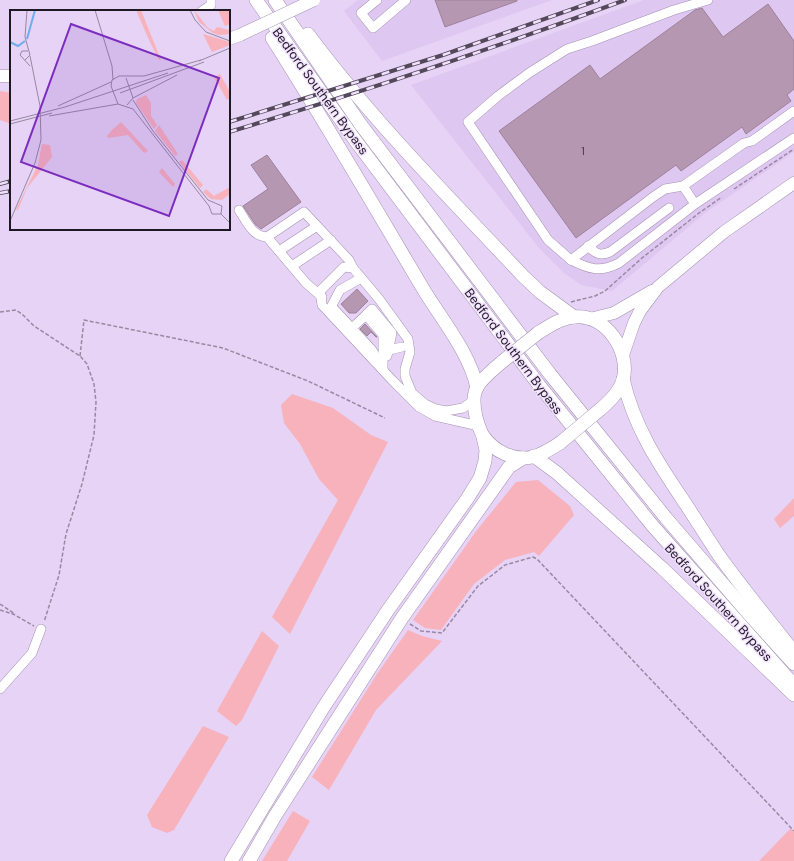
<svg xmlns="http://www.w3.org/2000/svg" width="794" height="861" font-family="'DM Sans',sans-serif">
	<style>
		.built { fill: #dec7f0 }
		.green { fill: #f8b2bc }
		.building { fill: #b597b1; stroke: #9e819b }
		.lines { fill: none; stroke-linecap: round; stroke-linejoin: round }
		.minor-casing { stroke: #a492b3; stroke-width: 10 }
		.major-casing { stroke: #a492b3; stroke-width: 13 }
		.highway-casing { stroke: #a492b3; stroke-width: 14 }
		.path { stroke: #9889a3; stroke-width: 1.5; stroke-dasharray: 4 2; stroke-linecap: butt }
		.minor { stroke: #fff; stroke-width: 9 }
		.major { stroke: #fff; stroke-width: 12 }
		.highway { stroke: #fff; stroke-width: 13 }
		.rail-casing { stroke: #53495b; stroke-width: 4 }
		.rail { stroke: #f1e1fd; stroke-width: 2.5; stroke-dasharray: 8; stroke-linecap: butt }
		.major-bridge-casing { stroke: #a492b3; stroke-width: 13; stroke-linecap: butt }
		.highway-bridge-casing { stroke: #a492b3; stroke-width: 14; stroke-linecap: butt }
		.major-bridge { stroke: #fff; stroke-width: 12 }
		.highway-bridge { stroke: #fff; stroke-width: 13 }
		.labels { text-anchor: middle; stroke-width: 3; stroke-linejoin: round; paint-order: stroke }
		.number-label { font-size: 11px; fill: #443747 }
		.street-label { font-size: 13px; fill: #1e1724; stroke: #f1e1fd }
		.inset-river { fill: none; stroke: #6eaded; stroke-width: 2 }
		.inset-road { fill: none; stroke: #9688a1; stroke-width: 1 }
		.view { fill: #7b2cbf; fill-opacity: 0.15; stroke: #7b2cbf; stroke-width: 2 }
		.inset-edge { fill: none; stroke: #1e1724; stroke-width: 2 }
	</style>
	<rect width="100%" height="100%" fill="#e6d3f5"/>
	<!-- built -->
	<g class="built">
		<path d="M 358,0 L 552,0 L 382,61 L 344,11 Z"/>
		<path d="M 644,0 L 794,0 L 794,152 L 705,213 L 612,291 L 581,285 L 563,272 L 539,248 L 411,85 Z"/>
	</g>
	<!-- green -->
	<g class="green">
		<path d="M 0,91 L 11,93 L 11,124 L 0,120 Z"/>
		<path d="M 292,394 L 333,408 L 371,435 L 388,442 L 290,634 L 272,617 L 338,500 L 319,479 L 300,444 L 284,423 L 281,405 Z"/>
		<path d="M 538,480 L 570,506 L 574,515 L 539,556 L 534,552 L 505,560 L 474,584 L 441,630 L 425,628 L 413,620 L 477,530 L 516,482 Z"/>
		<path d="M 794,498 L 794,516 L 780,528 L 774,519 Z"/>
		<path d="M 408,630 L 422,636 L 442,641 L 376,710 L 329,790 L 312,777 L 377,674 Z"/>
		<path d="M 262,631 L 279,646 L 242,720 L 236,726 L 217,711 Z"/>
		<path d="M 203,726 L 229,737 L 174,830 L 167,833 L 152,827 L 147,815 Z"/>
		<path d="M 293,811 L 310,821 L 287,861 L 262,861 Z"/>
		<path d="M 791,828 L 794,832 L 794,861 L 759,861 Z"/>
	</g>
	<!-- building -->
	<g class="building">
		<path d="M 435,0 L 517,0 L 517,1 L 445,27 Z"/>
		<path d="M 768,4 L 794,41 L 794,89 L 787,95 L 791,101 L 746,134 L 742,127 L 681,171 L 676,165 L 576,238 L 499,131 L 590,65 L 600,79 L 695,10 L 702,8 L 723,37 Z"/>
		<path d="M 267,155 L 301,202 L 261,229 L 255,224 L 243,206 L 268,189 L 251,165 Z"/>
		<path d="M 357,289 L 368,301 L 356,313 L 349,313 L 341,304 Z"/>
		<path d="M 365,324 L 377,337 L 376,337 L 371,332 L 367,336 L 360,329 Z"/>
	</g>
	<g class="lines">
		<!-- minor casing -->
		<g class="minor-casing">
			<g id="minor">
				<path d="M 377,0 L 361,13 L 373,28 L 406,0"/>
				<path d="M 708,0 L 674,10 L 592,41 L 567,49 L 529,73 L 498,96 L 468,122 L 548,240 L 571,260 L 653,197 L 665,189 L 683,186 L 744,143 L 752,141 L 794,111"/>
				<path d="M 202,11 L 211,5 L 211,0"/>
				<path d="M 683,186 L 695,204"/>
				<path d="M 239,210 C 247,222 252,236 267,237"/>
				<path d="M 588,246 C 596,254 600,256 610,252 L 669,208"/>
				<path d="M 279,251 L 317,226"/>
				<path d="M 571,260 C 589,269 600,273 619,263 L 695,204 L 794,138"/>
				<path d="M 292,266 L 331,240"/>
				<path d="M 322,297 L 306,283 L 267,237 L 304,212 L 349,260 L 353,268"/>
				<path d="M 331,307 L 340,290 L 361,278"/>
				<path d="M 332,307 L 372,350 L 378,361"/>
				<path d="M 366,315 L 372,309 L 392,333 L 387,356"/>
				<path d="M 352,328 L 366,315 L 383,335 L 383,370"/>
				<path d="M 389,350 L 402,347"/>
				<path d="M 474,400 L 463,408 L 446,411 L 436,409 L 425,404 L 412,393 L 405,376 L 405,369 L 410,352 L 408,339 L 379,299 L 353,268 L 344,267 L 320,291 L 322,305 L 393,381 L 419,407 L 435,416 L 479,426"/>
				<path d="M 0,689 L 32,653 L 41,629"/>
			</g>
		</g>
		<!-- major casing -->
		<g class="major-casing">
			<g id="major">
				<path d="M 229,39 L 240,35"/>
				<path d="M 0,76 L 11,76"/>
				<path d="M 590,319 L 614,313 L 652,291"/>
				<path d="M 623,355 L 634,323 L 640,311 L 658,287 L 724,232 L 794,183"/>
			</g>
		</g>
		<!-- highway casing -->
		<g class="highway-casing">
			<g id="highway">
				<path d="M 256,0 L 355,140 L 539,385 L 652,525 L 794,685"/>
				<path d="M 275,0 L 361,125 L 550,374 L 666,518 L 748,613 L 794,664"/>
				<path d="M 308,34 C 372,120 449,197 523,276 L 540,292 L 574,317"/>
				<path d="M 272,38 C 324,120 373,204 422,287 C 441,319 470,353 477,388"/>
				<path d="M 538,333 C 549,326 561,318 574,317 C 605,313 631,351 623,380 C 619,393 607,404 597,412"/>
				<path d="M 503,361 C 494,369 483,377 477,387 C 472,396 474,408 476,417 C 478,424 480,432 484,437 C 495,452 514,461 533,457 C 543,454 552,448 560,443"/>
				<path d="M 623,379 C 634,427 658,463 685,503 C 696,520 707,537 718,554 C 742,588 769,620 794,652"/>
				<path d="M 534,456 L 557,473 L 662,568 L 794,695"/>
				<path d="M 231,861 L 323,708 L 388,610 L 467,499 L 480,478 L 485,461 L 486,450 L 483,437"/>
				<path d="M 249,861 L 275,816 L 402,618 L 509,467 L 523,458"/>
			</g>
		</g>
		<!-- path -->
		<g class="path">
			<path d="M 734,189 L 794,149"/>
			<path d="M 571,302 L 595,296 L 605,291 L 642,258 L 699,213 L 722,197"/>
			<path d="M 0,312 L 16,310 L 22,314 L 34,326 L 80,356 L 87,364 L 94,384 L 96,402 L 94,435 L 82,484 L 66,534 L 59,575 L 44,622"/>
			<path d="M 80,356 L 84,320 L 223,348 L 308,381 L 385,418"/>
			<path d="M 0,604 L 15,614"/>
			<path d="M 0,610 L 13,614 L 34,626"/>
			<path d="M 410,624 L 421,631 L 442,633 L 478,586 L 505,565 L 533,557 L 537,559 L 794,831"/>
		</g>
		<!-- minor -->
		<use href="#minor" class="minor"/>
		<!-- major -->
		<use href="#major" class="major"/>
		<!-- highway -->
		<use href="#highway" class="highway"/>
		<!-- rail casing -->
		<g class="rail-casing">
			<g id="rail">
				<path d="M 229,122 L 443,55 L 598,0"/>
				<path d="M 229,132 C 362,92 495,48 625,0"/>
				<path d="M 0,184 L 11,181"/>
				<path d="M 0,193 L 11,191"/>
			</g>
		</g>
		<!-- rail -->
		<use href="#rail" class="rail"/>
		<!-- major-bridge casing -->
		<g class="major-bridge-casing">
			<path id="major-bridge" d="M 240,35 L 314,0"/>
		</g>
		<!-- highway-bridge casing -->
		<g class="highway-bridge-casing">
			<g id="highway-bridge">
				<path d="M 503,361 L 538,333"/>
				<path d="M 560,443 L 597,412"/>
			</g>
		</g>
		<!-- major-bridge -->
		<use href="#major-bridge" class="major-bridge"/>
		<!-- highway-bridge -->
		<use href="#highway-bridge" class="highway-bridge"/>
	</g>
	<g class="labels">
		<!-- number labels -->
		<g class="number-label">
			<text x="583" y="155">1</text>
		</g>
		<!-- street labels -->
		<g class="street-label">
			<text transform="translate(321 91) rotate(54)" y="5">Bedford Southern Bypass</text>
			<text transform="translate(514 351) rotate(53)" y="5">Bedford Southern Bypass</text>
			<text transform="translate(719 602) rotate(48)" y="5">Bedford Southern Bypass</text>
		</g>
	</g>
	<!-- overview -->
	<g transform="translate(10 10)">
		<rect width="220" height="220" fill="#e6d3f5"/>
		<path d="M 126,0 L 131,0 L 151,50 L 149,50 L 139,30 ZM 184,0 L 198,18 L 204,21 L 207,17 L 219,20 L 220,24 L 209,25 L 203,23 L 189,12 ZM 208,0 L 220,0 L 220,14 L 215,16 ZM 193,24 L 220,32 L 220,35 L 202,42 ZM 210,64 L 220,82 L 220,88 L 217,90 L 204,67 ZM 136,85 L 141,93 L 141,106 L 147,115 L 144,119 L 126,93 L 127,89 ZM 111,112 L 138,141 L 134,143 L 118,125 L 98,128 L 97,126 L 102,120 ZM 149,115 L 168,144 L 165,146 L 145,121 ZM 32,134 L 40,135 L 42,147 L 17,178 L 8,200 L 6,199 L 28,155 ZM 172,150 L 193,175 L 190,178 L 169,152 ZM 152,158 L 165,174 L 163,177 L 149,162 ZM 220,177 L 220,184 L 212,190 L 201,189 L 193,182 L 196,179 L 204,186 Z" fill="#f8b2bc"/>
		<path class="inset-river" d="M 17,29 L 25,0M 0,32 L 8,36 L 15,31"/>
		<path class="inset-road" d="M 85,0 L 102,56 L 103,70M 180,0 L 185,10 L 196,22 L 220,31M 18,41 L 12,41 L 10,45 L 20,56M 15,50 L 20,45 L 15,27 L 17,0M 189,51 L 220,38M 116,68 L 123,88 L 117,95M 110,83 L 194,52M 123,88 L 167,65M 123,90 L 143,121 L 198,190 L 212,196 L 211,204 L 202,204 L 199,196 L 123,99 L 108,94 L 101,76 L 102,70 L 109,66 L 134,66 L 191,50M 48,96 L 101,72M 39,106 L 108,94M 0,111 L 55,97 L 158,63M 0,114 L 42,103M 211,204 L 220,213M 0,211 L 25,153 L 31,130 L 30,96 L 20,46"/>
		<path class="view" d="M 61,14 L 209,68 L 159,206 L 11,152 Z"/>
		<rect width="220" height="220" class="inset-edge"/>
	</g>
</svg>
